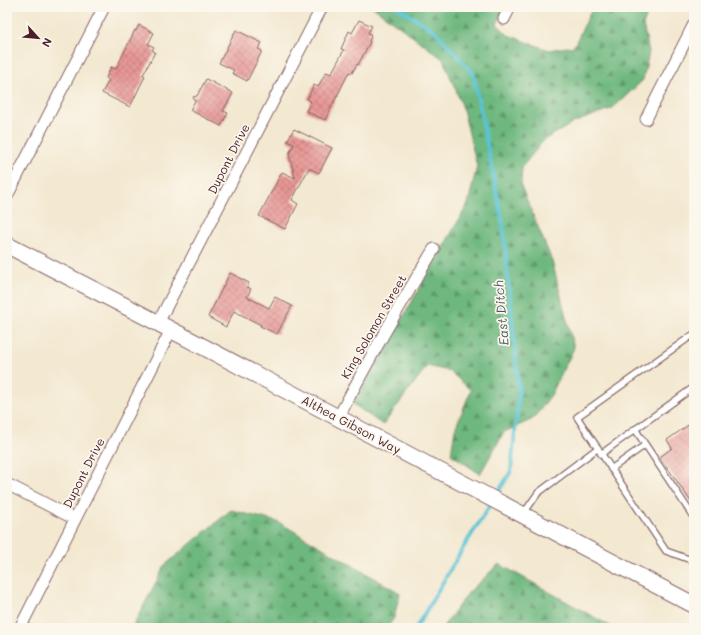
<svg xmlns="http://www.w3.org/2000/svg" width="701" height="635" font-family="Mali,sans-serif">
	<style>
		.forest { fill: url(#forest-firs); stroke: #5c6c55 }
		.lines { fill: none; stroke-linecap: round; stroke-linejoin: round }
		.stream { stroke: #59c4d4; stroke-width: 4 }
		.building { fill: url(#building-cross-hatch) }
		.lane-casing { stroke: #856565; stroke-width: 8 }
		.street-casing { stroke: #856565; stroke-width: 13 }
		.secondary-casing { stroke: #856565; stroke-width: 18 }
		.lane { stroke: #fff; stroke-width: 5.5 }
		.street { stroke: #fff; stroke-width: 11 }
		.secondary { stroke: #fff; stroke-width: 16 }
		.labels { text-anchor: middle; stroke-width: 3.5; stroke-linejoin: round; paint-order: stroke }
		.street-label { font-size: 12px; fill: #4a1f2b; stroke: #fbf7ec }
		.water-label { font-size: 13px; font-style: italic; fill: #4f5966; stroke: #fbf7ec }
	</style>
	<defs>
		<pattern id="forest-firs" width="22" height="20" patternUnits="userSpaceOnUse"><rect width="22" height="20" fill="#6eb87f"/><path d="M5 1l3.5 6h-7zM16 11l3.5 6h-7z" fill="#5c9568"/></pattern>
		<pattern id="building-cross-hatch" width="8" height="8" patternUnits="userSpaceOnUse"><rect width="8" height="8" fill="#e89795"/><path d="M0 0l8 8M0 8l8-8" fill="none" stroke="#be7b7a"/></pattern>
	</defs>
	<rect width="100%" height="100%" fill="#fbf7ec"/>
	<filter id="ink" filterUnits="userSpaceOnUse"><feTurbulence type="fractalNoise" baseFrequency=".025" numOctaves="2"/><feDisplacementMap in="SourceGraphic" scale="8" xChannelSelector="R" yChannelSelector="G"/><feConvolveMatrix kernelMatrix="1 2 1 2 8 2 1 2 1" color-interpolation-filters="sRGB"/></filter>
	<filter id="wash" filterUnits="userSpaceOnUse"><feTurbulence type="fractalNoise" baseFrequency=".012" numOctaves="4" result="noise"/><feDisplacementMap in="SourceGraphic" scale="16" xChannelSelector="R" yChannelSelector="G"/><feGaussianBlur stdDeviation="0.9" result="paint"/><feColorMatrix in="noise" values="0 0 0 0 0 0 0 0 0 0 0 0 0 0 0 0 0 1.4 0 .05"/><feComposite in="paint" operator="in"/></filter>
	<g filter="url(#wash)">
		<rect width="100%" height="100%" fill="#f3e8d0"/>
		<!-- forest -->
		<g class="forest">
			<path d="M 373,7 L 505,7 L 497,24 L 508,35 L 549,50 L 574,46 L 593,7 L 650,7 L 643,25 L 649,52 L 643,80 L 613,108 L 573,123 L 544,140 L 522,167 L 521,186 L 552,261 L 574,348 L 551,395 L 533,419 L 504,432 L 480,474 L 451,454 L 455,429 L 471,390 L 449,371 L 427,366 L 383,425 L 353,404 L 468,204 L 477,166 L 462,105 L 443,59 Z"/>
			<path d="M 231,510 L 278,522 L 400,593 L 394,618 L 387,628 L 132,628 L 165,565 Z"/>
			<path d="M 499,564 L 612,627 L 615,628 L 442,628 L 469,592 Z"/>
		</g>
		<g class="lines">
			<!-- stream -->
			<g class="stream">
				<path d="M 397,7 L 435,31 L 473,73 L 503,225 L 519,391 L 511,471 L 496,496"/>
				<path d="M 416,628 L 463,548 L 492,502"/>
			</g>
		</g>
		<g id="blocks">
			<!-- building -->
			<g class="building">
				<path d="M 359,20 L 372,26 L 368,33 L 371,34 L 370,36 L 371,37 L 369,41 L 370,42 L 358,65 L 357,64 L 352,73 L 349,72 L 325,120 L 306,111 L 311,101 L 307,99 L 314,85 L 318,87 L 326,72 L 331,74 L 344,50 L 341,49 L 349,31 L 352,33 Z"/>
				<path d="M 139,25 L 154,33 L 148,44 L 154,47 L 152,50 L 155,52 L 143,75 L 145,76 L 130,107 L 102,93 L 109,80 L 106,78 L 111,67 L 116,69 L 135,30 L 136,31 Z"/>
				<path d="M 236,30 L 262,43 L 258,49 L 262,51 L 247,81 L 232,73 L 234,70 L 219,63 Z"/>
				<path d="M 206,79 L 233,93 L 223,111 L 228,113 L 221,126 L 190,110 L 195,101 L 193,97 L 197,96 Z"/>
				<path d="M 294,129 L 332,148 L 319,173 L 309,168 L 292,200 L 298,204 L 285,229 L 259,216 L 282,172 L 295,178 L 289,154 L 294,144 L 287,141 Z"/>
				<path d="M 230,273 L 249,283 L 247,287 L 251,289 L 247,297 L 269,308 L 275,297 L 292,306 L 277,334 L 260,326 L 261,325 L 234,311 L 226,327 L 208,317 Z"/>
				<path d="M 694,421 L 694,506 L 660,457 L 672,448 L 667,440 Z"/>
			</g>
		</g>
	</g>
	<g filter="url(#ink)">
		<use href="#blocks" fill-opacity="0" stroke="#856565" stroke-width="1"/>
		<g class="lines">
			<!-- lane casing -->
			<g class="lane-casing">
				<g id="lane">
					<path d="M 694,334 L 577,417 L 666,551 L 694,561"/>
					<path d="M 635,429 L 694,518"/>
					<path d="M 601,454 L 694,387"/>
					<path d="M 611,469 L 645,445"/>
					<path d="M 524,513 L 538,493 L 598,448"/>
				</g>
			</g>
			<!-- street casing -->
			<g class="street-casing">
				<g id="street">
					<path d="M 504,19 L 510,7"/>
					<path d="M 646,119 L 694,24"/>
					<path d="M 7,196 L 104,7"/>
					<path d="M 158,323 L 322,7"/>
					<path d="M 338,418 C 368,361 400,304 434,249"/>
					<path d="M 7,484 L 75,519"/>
					<path d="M 20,628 L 171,330"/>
				</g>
			</g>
			<!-- secondary casing -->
			<g class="secondary-casing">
				<path id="secondary" d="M 7,245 L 158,323 L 694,605"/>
			</g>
			<!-- lane -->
			<use href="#lane" class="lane"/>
			<!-- street -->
			<use href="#street" class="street"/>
			<!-- secondary -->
			<use href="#secondary" class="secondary"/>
		</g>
	</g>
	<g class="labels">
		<!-- street labels -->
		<g class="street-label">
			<text transform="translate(229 159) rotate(-63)" y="4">Dupont Drive</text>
			<text transform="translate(374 327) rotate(-60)" y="4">King Solomon Street</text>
			<text transform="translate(351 425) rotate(28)" y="4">Althea Gibson Way</text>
			<text transform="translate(84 473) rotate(-63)" y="4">Dupont Drive</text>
		</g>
		<!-- water labels -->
		<g class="water-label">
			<text transform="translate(501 313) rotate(-95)" y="5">East Ditch</text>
		</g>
	</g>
	<!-- margin -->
	<rect width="701" height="635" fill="none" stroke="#fbf7ec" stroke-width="24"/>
	<!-- north arrow -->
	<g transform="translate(38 38) rotate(117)" stroke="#fbf7ec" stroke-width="3" paint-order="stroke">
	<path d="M0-3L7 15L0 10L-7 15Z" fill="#4a1f2b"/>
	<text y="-6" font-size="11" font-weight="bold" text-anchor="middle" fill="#4a1f2b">N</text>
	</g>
</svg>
